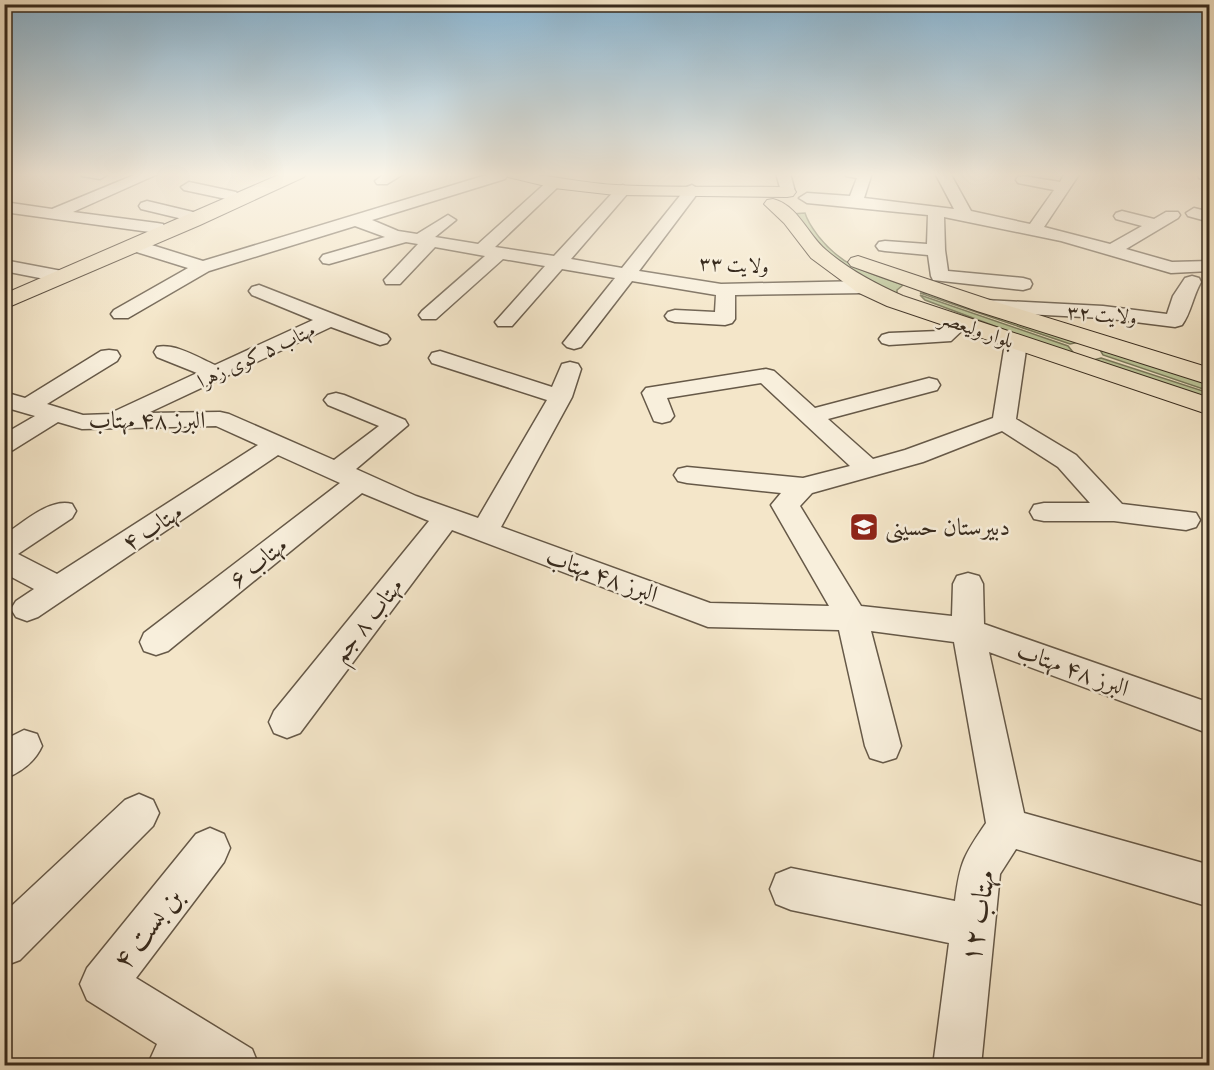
<svg xmlns="http://www.w3.org/2000/svg" width="1214" height="1070" font-family="'IM FELL English',Amiri,serif">
	<style>
		.green { fill: #bac598; stroke: #78785a; stroke-width: 1.5 }
		.lines { fill: none; stroke-linecap: round; stroke-linejoin: round }
		.minor-casing { stroke: #665948; stroke-width: 3 }
		.major-casing { stroke: #372a1d; stroke-width: 2 }
		.minor { fill: #f8efdc; fill-rule: evenodd }
		.major { fill: #f4e6c9; fill-rule: evenodd }
		.labels { text-anchor: middle; stroke-width: 5; stroke-linejoin: round; paint-order: stroke }
		.far-street-label { font-size: 20px; fill: #372a1d; stroke: #f8efdc }
		.street-label { font-size: 24px; fill: #372a1d; stroke: #f8efdc }
		.poi-label { font-size: 24px; fill: #372a1d; stroke: #f8efdc; text-anchor: start }
		.near-street-label { font-size: 28px; fill: #372a1d; stroke: #f8efdc }
	</style>
	<rect width="100%" height="100%" fill="#f4e6c9"/>
	<filter id="stains"><feTurbulence type="fractalNoise" baseFrequency=".00333" numOctaves="4"/><feColorMatrix values="0 0 0 0 .2 0 0 0 0 .09 0 0 0 0 .02 0 0 0 .5 -.17"/></filter>
	<radialGradient id="worn" r=".72"><stop offset=".6" stop-color="#630" stop-opacity="0"/><stop offset="1" stop-color="#630" stop-opacity=".3"/></radialGradient>
	<!-- green -->
	<g class="green">
		<path d="M 805,213 C 808,223 813,229 819,237 C 843,267 868,273 903,285 L 897,290 L 897,296 L 852,272 L 827,255 L 792,214 Z"/>
		<path d="M 920,293 L 928,293 L 1079,342 L 1070,344 Z"/>
		<path d="M 920,295 L 1068,346 L 1077,357 L 925,300 Z"/>
		<path d="M 1100,350 L 1209,382 L 1209,391 L 1103,355 Z"/>
		<path d="M 1101,358 L 1209,393 L 1209,401 L 1093,360 Z"/>
	</g>
	<g class="lines">
		<!-- minor casing -->
		<g class="minor-casing">
			<g id="minor">
				<path d="M 80,173 L 106,173 L 107,175 L 100,179 L 82,176 Z"/>
				<path d="M 139,173 L 160,173 L 73,212 L 157,223 L 163,224 L 165,228 L 163,232 L 157,233 L 4,212 L 4,202 L 52,209 Z"/>
				<path d="M 386,173 L 405,173 L 387,184 L 377,184 L 375,181 Z"/>
				<path d="M 493,173 L 506,173 L 507,176 L 505,179 L 372,220 L 398,231 L 417,234 L 448,215 L 456,220 L 435,237 L 478,244 L 549,180 L 554,178 L 562,183 L 559,186 L 495,247 L 554,256 L 618,187 L 623,185 L 631,190 L 628,193 L 571,259 L 622,268 L 687,187 L 692,185 L 700,190 L 639,271 L 721,284 L 865,281 L 872,283 L 874,287 L 872,291 L 865,293 L 735,295 L 735,319 L 732,323 L 725,325 L 675,322 L 668,320 L 665,316 L 668,312 L 675,310 L 715,312 L 716,295 L 632,281 L 581,347 L 574,349 L 567,347 L 563,343 L 615,278 L 562,269 L 512,326 L 498,326 L 495,322 L 545,266 L 503,259 L 436,319 L 422,319 L 419,315 L 422,311 L 485,256 L 435,247 L 400,284 L 386,284 L 384,280 L 418,244 L 406,242 L 329,264 L 323,263 L 320,259 L 323,255 L 385,237 L 355,226 L 209,271 L 128,318 L 114,318 L 111,314 L 114,310 L 188,268 L 130,250 L 127,246 L 130,242 L 142,242 L 203,261 Z"/>
				<path d="M 776,173 L 790,173 L 795,192 L 792,195 L 782,195 Z"/>
				<path d="M 844,173 L 872,173 L 864,198 L 954,209 L 935,173 L 950,173 L 971,211 L 1030,224 L 1054,190 L 1018,183 L 1016,180 L 1018,177 L 1023,176 L 1060,182 L 1065,173 L 1080,173 L 1044,227 L 1110,244 L 1142,226 L 1116,219 L 1114,216 L 1116,213 L 1122,211 L 1154,219 L 1166,212 L 1178,212 L 1180,215 L 1178,218 L 1126,249 L 1172,262 L 1210,261 L 1210,271 L 1171,273 L 1061,241 L 944,217 L 945,250 L 948,271 L 1023,278 L 1030,280 L 1032,284 L 1030,288 L 1023,290 L 933,280 L 931,276 L 928,255 L 885,251 L 879,250 L 876,246 L 879,242 L 885,241 L 927,244 L 928,215 L 807,203 L 799,198 L 807,193 L 850,196 L 857,178 L 846,176 Z"/>
				<path d="M 1198,173 L 1210,173 L 1210,180 L 1199,178 Z"/>
				<path d="M 189,182 L 236,192 L 239,195 L 231,200 L 184,190 L 181,187 Z"/>
				<path d="M 147,201 L 193,212 L 195,215 L 187,220 L 141,209 L 139,206 L 141,203 Z"/>
				<path d="M 1194,208 L 1210,212 L 1210,222 L 1188,216 L 1186,213 Z"/>
				<path d="M 4,260 L 62,271 L 64,275 L 62,279 L 55,281 L 4,271 Z"/>
				<path d="M 1192,276 L 1199,278 L 1201,282 C 1193,296 1191,313 1182,325 L 1175,327 L 1103,318 L 985,312 L 978,310 L 975,306 L 978,302 L 985,300 L 1103,306 L 1167,314 L 1173,296 L 1185,278 Z"/>
				<path d="M 259,285 L 387,335 L 390,339 L 387,343 L 380,345 L 331,327 L 148,413 L 220,412 L 229,414 L 334,460 L 379,426 L 328,405 L 324,400 L 328,395 L 336,393 L 344,395 L 405,420 L 408,425 L 356,469 L 416,496 L 478,518 L 547,400 L 432,363 L 429,358 L 432,353 L 440,351 L 552,387 L 562,364 L 570,362 L 578,364 L 581,369 L 572,397 L 501,527 L 710,603 L 829,606 L 771,505 L 781,493 L 687,483 L 678,481 L 674,475 L 678,469 L 687,467 L 803,478 L 850,466 L 761,383 L 667,398 L 674,416 L 670,421 L 662,423 L 654,421 L 642,393 L 646,388 L 766,369 L 774,371 L 815,408 L 929,378 L 937,380 L 940,385 L 937,390 L 828,419 L 873,459 L 905,450 L 993,418 L 1005,343 L 1009,339 L 1016,337 L 1023,339 L 1027,343 L 1016,419 L 1076,455 L 1122,504 L 1196,513 L 1200,520 L 1196,527 L 1186,530 L 1114,521 L 1044,521 L 1034,519 L 1030,512 L 1034,505 L 1044,503 L 1090,503 L 1058,467 L 1002,431 L 923,462 L 812,493 L 800,506 L 861,606 L 952,616 L 953,584 L 957,576 L 968,573 L 979,576 L 983,584 L 984,624 L 1210,703 L 1210,734 L 989,652 L 1024,813 L 1210,865 L 1210,907 L 1016,849 L 1000,874 L 981,1066 L 933,1066 L 949,943 L 791,910 L 776,904 L 770,889 L 776,874 L 791,868 L 955,901 C 960,862 964,855 986,823 L 954,642 L 871,631 L 901,746 L 896,758 L 883,762 L 870,758 L 865,746 L 839,630 L 708,627 L 452,530 L 300,733 L 287,738 L 274,733 L 269,722 L 274,711 L 429,521 L 362,493 L 168,651 L 156,655 L 144,651 L 140,642 L 144,633 L 340,483 L 278,455 L 38,617 L 27,621 L 16,617 L 11,609 L 16,601 L 34,589 L 4,573 L 4,535 C 23,523 49,498 72,504 L 76,511 L 72,518 L 18,554 L 57,574 L 258,445 L 216,426 L 82,429 L 58,422 L 13,450 L 4,453 L 4,434 L 35,416 L 4,407 L 4,392 L 25,398 L 101,351 L 109,350 L 117,351 L 120,356 L 117,361 L 47,404 L 83,415 L 112,414 L 115,411 L 197,373 L 157,357 L 154,352 L 157,347 C 175,343 199,358 215,365 L 313,320 L 252,295 L 249,291 L 252,287 Z"/>
				<path d="M 959,318 L 966,320 L 969,324 L 951,341 L 889,345 L 882,343 L 879,339 L 882,335 L 889,333 L 939,331 L 952,320 Z"/>
				<path d="M 24,730 L 37,734 L 42,746 C 35,762 21,772 4,779 L 4,740 Z"/>
				<path d="M 139,794 L 153,800 L 159,813 L 153,826 L 20,960 L 4,966 L 4,913 L 125,800 Z"/>
				<path d="M 210,828 L 224,834 L 230,848 L 224,862 L 136,978 L 252,1049 L 259,1066 L 147,1066 L 157,1044 L 87,1000 L 80,984 L 87,968 L 196,834 Z"/>
			</g>
		</g>
		<!-- major casing -->
		<g class="major-casing">
			<g id="major">
				<path d="M 283,173 L 306,173 L 304,177 L 200,225 L 4,309 L 4,294 Z"/>
				<path d="M 506,173 C 543,173 579,183 616,185 C 673,188 730,186 787,187 L 793,188 L 796,192 L 793,196 L 787,197 L 615,195 L 554,188 L 508,177 Z"/>
				<path d="M 773,199 C 798,205 808,235 826,250 C 849,270 876,284 903,296 L 1210,398 L 1210,415 L 887,306 L 857,292 L 811,258 L 784,223 L 764,204 L 767,200 Z"/>
				<path d="M 858,256 L 993,301 L 1210,368 L 1210,385 L 977,311 L 851,266 L 848,262 L 851,258 Z"/>
			</g>
		</g>
		<!-- minor -->
		<use href="#minor" class="minor"/>
		<!-- major -->
		<use href="#major" class="major"/>
	</g>
	<!-- sky -->
	<linearGradient id="sky" x2="0" y2="1"><stop stop-color="#8ab8d7"/><stop offset="0.54" stop-color="#faf4e7"/><stop offset="1" stop-color="#faf4e7" stop-opacity="0"/></linearGradient>
	<rect width="1214" height="323" fill="url(#sky)"/>
	<!-- icons -->
	<defs>
		<g id="school-square" transform="scale(1.5)"><rect x="-9" y="-9" width="18" height="18" rx="4" fill="#8f2418" stroke="#f8efdc"/><path d="M0-5L7-2L0 1L-7-2ZM-4 1L0 2.5L4 1V4Q0 6-4 4Z" fill="#fff"/></g>
	</defs>
	<g fill-rule="evenodd">
		<use href="#school-square" x="864" y="527"/>
	</g>
	<g class="labels">
		<!-- far-street labels -->
		<g class="far-street-label">
			<text transform="translate(734 264) rotate(3)" y="7">ولایت ٣۳</text>
			<text transform="translate(1102 314) rotate(5)" y="7">ولایت ۳۲</text>
			<text transform="translate(977 329) rotate(19)" y="7">بلوار ولیعصر</text>
			<text transform="translate(256 355) rotate(-25)" y="7">مهتاب ۵ کوی زهرا</text>
		</g>
		<!-- street labels -->
		<g class="street-label">
			<text x="147" y="428">البرز ۴۸ مهتاب</text>
			<text transform="translate(152 527) rotate(-33)" y="8">مهتاب ۴</text>
			<text transform="translate(258 562) rotate(-38)" y="8">مهتاب ۶</text>
			<text transform="translate(602 575) rotate(20)" y="8">البرز ۴۸ مهتاب</text>
			<text transform="translate(367 620) rotate(-52)" y="8">مهتاب ۸ جم</text>
			<text transform="translate(1073 669) rotate(20)" y="8">البرز ۴۸ مهتاب</text>
		</g>
		<!-- poi labels -->
		<g class="poi-label">
			<text x="885" y="535">دبیرستان حسینی</text>
		</g>
		<!-- near-street labels -->
		<g class="near-street-label">
			<text transform="translate(977 916) rotate(-80)" y="10">مهتاب ۱۲</text>
			<text transform="translate(147 928) rotate(-52)" y="10">بن بست ۴</text>
		</g>
	</g>
	<!-- margin -->
	<rect width="1214" height="1070" fill="none" stroke="#f4e6c9" stroke-width="24"/>
	<rect x="6" y="6" width="1202" height="1058" fill="none" stroke="#372a1d" stroke-width="3"/>
	<rect x="12" y="12" width="1190" height="1046" fill="none" stroke="#372a1d" stroke-width="1.5"/>
	<rect width="100%" height="100%" filter="url(#stains)"/>
	<rect width="100%" height="100%" fill="url(#worn)"/>
</svg>
